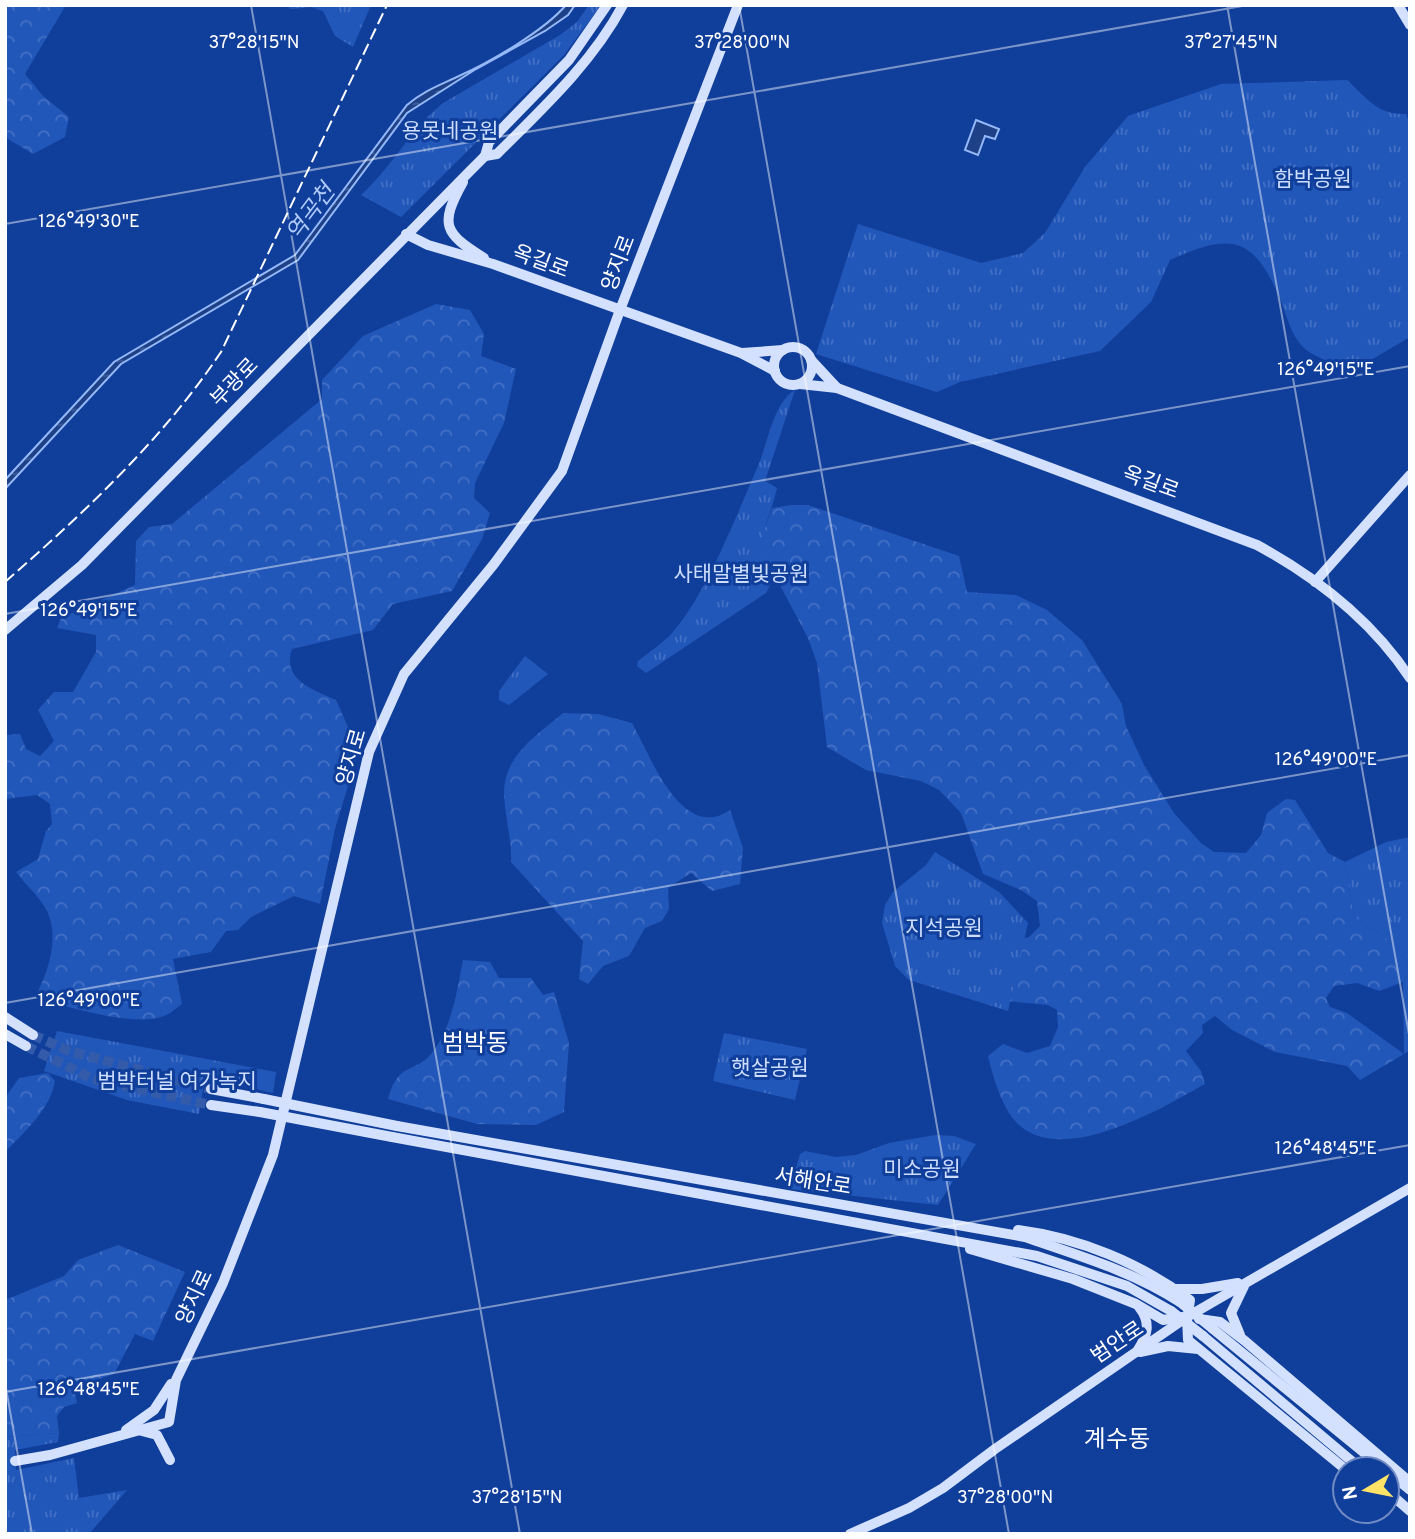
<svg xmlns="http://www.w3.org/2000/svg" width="1415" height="1539" font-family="Overpass,'Noto Sans KR',sans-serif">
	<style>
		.forest { fill: url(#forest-crowns) }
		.park { fill: url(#park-tufts) }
		.water { fill: url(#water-ripples); stroke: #95b9f8; stroke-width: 2 }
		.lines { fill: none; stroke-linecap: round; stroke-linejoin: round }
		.secondary-tunnel { stroke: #345baa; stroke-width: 10; stroke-dasharray: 10 5; stroke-linecap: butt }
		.secondary { stroke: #d3e1fe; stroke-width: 10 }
		.rail { stroke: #fff; stroke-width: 2; stroke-dasharray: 12 5; stroke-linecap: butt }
		.secondary-bridge { stroke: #d3e1fe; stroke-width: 10 }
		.ticks { fill: none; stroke: #fff; stroke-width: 2; stroke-opacity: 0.45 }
		.labels { text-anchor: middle; stroke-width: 6; stroke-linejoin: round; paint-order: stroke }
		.park-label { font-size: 21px; fill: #ccddfe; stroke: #103e9b }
		.street-label { font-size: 21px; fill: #fff; stroke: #103e9b }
		.water-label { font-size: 23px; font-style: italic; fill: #b0cafb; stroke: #103e9b }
		.quarter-label { font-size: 24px; fill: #fff; stroke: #103e9b }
		.ticks-label { font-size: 18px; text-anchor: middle; fill: #fff; stroke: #103e9b; stroke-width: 6; stroke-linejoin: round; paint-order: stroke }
	</style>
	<defs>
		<pattern id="forest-crowns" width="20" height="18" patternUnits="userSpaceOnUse" patternTransform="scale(1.75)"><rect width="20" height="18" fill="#2257ba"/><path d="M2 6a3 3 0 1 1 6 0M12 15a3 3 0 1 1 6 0" fill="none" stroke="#4370c4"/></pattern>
		<pattern id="park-tufts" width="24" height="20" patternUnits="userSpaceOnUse" patternTransform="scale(1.75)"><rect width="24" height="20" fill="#2257ba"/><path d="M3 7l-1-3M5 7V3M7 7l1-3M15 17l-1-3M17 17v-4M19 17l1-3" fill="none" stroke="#4370c4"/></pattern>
		<pattern id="water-ripples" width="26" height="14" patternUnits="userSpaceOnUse" patternTransform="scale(1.75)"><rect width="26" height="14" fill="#1d4087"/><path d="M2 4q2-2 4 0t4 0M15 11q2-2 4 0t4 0" fill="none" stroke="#3f5d99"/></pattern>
	</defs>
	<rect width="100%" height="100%" fill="#103e9b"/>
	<!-- forest -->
	<g class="forest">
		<path d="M 5,5 L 66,5 L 25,74 L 43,96 L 69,117 L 65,137 L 33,154 L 5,137 Z"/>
		<path d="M 436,304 L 470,310 L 484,334 L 481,356 L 516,369 L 504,423 L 475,483 L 474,498 L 490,513 L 482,539 L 452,591 L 393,604 L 373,630 L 292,649 C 282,680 312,689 336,700 L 352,736 L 362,739 L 335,829 L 320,904 L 294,896 L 251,917 L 238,930 L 226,931 L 211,952 L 173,959 L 182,1004 C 176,1008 170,1014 164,1016 C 135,1028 64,1006 35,997 C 48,973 60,938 47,911 C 40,897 25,884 16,872 L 38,859 L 46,831 L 52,824 L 50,804 L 37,795 L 5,799 L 5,735 L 20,734 L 26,749 L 40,756 L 54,741 L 38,710 L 54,692 L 73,692 L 96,652 L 96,635 L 57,628 L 61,618 L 135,585 L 136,541 L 149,527 L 172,524 L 322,399 L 322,380 L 363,336 Z"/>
		<path d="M 791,505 L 808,505 L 959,556 L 967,592 L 1016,595 L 1047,610 L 1082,640 L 1122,704 L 1126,726 L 1144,765 L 1174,813 L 1201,843 L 1214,852 L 1246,853 L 1261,835 L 1267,813 L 1286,799 L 1295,800 L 1328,853 L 1345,862 L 1354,917 L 1396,945 L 1410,969 L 1403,982 L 1379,991 L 1357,983 L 1334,986 L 1326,998 L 1330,1007 L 1347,1013 L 1404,1054 L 1360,1080 L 1347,1066 L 1275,1052 L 1232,1030 L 1215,1016 L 1202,1025 L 1203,1033 L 1186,1051 L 1201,1071 L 1205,1084 C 1162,1108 1065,1166 1019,1125 C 1002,1109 993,1077 988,1056 L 1003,1044 L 1027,1053 L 1050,1046 L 1058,1027 L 1057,1010 L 1048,1005 L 996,1000 L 1002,945 L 1029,937 L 1040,926 L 1037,901 L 1021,890 L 983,874 L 961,813 L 939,790 L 921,781 L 866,770 L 827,747 L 817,663 L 808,638 L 765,557 L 761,539 L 772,508 Z"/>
		<path d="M 563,713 L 598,714 L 632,723 C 651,757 682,843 730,810 L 743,848 L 740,884 L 712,891 L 691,873 L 668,888 L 669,909 L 662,921 L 645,928 L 629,956 L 603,966 L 588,984 L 579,979 L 583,941 L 511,862 C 512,839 505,818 504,795 C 503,756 536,736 563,713 Z"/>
		<path d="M 463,960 L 490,962 L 499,978 L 531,978 L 543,995 L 554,992 L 569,1043 L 564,1112 L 536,1125 L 477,1124 L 388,1099 C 398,1061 415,1074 432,1053 C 452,1027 457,991 463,960 Z"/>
		<path d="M 48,1073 L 55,1081 C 50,1110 25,1131 5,1152 L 5,1098 L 19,1078 Z"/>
		<path d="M 118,1245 L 185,1272 L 153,1341 L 135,1334 L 114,1374 L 74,1387 L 77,1403 L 64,1407 L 57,1416 L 59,1433 L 5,1437 L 5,1300 L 64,1276 L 78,1260 Z"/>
	</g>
	<!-- park -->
	<g class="park">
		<path d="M 286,5 L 371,5 L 353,47 L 335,36 L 323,11 L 311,7 L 291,9 Z"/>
		<path d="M 589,5 L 601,5 L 564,55 L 401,217 L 361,195 C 392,167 410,130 443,103 L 560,35 L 577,22 Z"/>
		<path d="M 1347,80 C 1367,98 1377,115 1406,114 L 1410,124 L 1410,337 L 1354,370 C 1336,363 1309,358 1298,341 C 1290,330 1286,314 1281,301 C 1254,236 1232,232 1170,260 L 1151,302 L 1100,351 L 960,382 L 937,392 L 816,354 L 858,224 L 981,263 L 1023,253 L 1045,233 L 1085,167 L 1128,116 L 1221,84 Z"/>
		<path d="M 795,390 L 765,481 L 777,488 C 767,531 753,534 774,577 L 766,593 L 646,673 L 637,666 L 638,661 C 649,652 662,644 672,633 C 706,595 737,514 758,466 C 768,443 773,403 795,390 Z"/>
		<path d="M 525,656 L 548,674 L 509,705 L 499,700 L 499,691 Z"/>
		<path d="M 1410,837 L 1410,1050 L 1404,1054 L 1403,982 L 1410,969 L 1396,945 L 1354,917 L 1345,862 L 1386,842 Z"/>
		<path d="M 935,852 L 999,892 L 1028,923 L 1008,1011 L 909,980 L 895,966 L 882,923 L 885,905 L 893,892 L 926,865 Z"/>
		<path d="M 57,1031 L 276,1072 L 273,1093 L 205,1077 L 199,1114 L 127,1100 L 44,1071 Z"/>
		<path d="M 724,1033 L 807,1049 L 795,1100 L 713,1081 Z"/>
		<path d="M 935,1135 L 954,1136 L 976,1144 L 938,1205 L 790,1189 L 800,1154 L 805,1151 L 836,1157 L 856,1155 L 889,1143 Z"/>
		<path d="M 59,1433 L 58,1442 L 15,1450 L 16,1470 L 74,1458 L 79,1498 L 127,1490 L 89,1534 L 5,1534 L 5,1437 Z"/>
	</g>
	<!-- water -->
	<g class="water">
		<path d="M 566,5 L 575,5 L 568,15 L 545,31 L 476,69 L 407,113 L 298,260 L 121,364 L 5,489 L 5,480 L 114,362 L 295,255 L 407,105 C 423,91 440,85 459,76 C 490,62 544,31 566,5 Z"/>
		<path d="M 976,120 L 999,129 L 995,139 L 985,136 L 978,155 L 965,150 Z"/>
	</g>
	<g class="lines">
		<!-- secondary-tunnel -->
		<g class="secondary-tunnel">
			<path d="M 33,1035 L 69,1051 L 211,1089"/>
			<path d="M 26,1046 L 93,1079 L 211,1105"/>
		</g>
		<!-- secondary -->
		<g class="secondary">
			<path d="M 1398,5 L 1410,25"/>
			<path d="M 485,156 L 497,154 C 543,108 592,63 623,5"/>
			<path d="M 463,182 C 439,225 444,233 484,258"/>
			<path d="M 406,234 L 428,245 L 493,264 L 741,353 L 775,371"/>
			<circle cx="793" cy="366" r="19"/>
			<path d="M 742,353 L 783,350"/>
			<path d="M 811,360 L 837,388"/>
			<path d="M 800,384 L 837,388 L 1257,545 C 1316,577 1372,621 1410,678"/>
			<path d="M 1315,582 L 1410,475"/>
			<path d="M 5,630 L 82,565 L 470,171 L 485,156 L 489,142 L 569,60 L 607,5"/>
			<path d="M 5,1017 L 33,1035"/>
			<path d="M 5,1034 L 26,1046"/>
			<path d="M 211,1089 L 264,1099"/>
			<path d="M 211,1105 L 260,1112"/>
			<path d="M 397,1126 L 1025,1237 C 1080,1256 1132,1271 1180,1302"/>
			<path d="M 392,1137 L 1037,1256 L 1127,1286 L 1171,1311"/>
			<path d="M 1018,1230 C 1080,1238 1140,1263 1190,1300 L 1188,1314"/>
			<path d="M 970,1249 L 1073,1279 L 1136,1304 L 1163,1320 L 1183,1317"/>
			<path d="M 1177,1289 L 1202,1289 L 1238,1283"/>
			<path d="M 1187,1317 L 1188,1340 L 1345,1469"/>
			<path d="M 1199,1319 L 1220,1322 L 1245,1341 L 1410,1482"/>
			<path d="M 1213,1329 L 1384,1469"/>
			<path d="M 1240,1335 L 1231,1313 L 1244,1286"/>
			<path d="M 1203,1336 L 1361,1469"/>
			<path d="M 1138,1350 C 1148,1334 1151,1322 1139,1307"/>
			<path d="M 1140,1352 L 1168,1346 L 1198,1349"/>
			<path d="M 126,1430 L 154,1410 L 171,1384"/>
			<path d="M 142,1431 L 157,1435 L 170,1460"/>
			<path d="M 15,1461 L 50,1455 L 169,1422 L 176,1380 L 223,1283 L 273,1155 L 369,752 L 404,674 L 494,564 L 562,471 L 620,310 L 738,5"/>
			<path d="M 1387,1471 L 1410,1490"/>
			<path d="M 1387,1491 L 1410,1511"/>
			<path d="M 850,1534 L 909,1508 L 943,1488 L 995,1449 L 1187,1317 L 1410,1188"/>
		</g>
		<!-- rail -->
		<path class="rail" d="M 5,582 C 85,512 162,440 221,352 L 387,5"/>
		<!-- secondary-bridge -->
		<g class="secondary-bridge">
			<path d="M 264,1099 L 397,1126"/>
			<path d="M 260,1112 L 392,1137"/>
			<path d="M 1180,1302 L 1213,1329"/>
			<path d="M 1171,1311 L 1203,1336"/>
		</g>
	</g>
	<!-- ticks -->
	<path class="ticks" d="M 251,5 L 520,1534M 739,5 L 1009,1534M 1227,5 L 1410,1040M 5,224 L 1248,5M 5,614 L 1410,366M 5,1003 L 1410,755M 5,1383 L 32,1534M 5,1392 L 1410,1145"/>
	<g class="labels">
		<!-- park labels -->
		<g class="park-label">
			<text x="450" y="138">용못네공원</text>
			<text x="1313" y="186">함박공원</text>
			<text x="741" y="581">사태말별빛공원</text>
			<text x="944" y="935">지석공원</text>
			<text x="770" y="1075">햇살공원</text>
			<text x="177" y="1088">범박터널 여가녹지</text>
			<text x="922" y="1176">미소공원</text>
		</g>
		<!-- street labels -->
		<g class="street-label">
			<text transform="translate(541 261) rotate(20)" y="7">옥길로</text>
			<text transform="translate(618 263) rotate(-69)" y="7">양지로</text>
			<text transform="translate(234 382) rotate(-46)" y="7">부광로</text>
			<text transform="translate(1151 482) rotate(20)" y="7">옥길로</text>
			<text transform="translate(351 757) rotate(-74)" y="7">양지로</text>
			<text transform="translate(813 1181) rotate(9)" y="7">서해안로</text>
			<text transform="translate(194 1297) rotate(-65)" y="7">양지로</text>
			<text transform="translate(1117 1342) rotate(-34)" y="7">범안로</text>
		</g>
		<!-- water labels -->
		<g class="water-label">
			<text transform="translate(310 212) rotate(-53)" y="8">역곡천</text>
		</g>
		<!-- quarter labels -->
		<g class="quarter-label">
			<text x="475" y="1051">범박동</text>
			<text x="1117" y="1447">계수동</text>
		</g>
	</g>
	<g class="ticks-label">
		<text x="254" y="48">37°28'15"N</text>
		<text x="742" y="48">37°28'00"N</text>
		<text x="1231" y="48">37°27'45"N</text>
		<text x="89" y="227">126°49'30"E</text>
		<text x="1326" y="375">126°49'15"E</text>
		<text x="89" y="616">126°49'15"E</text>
		<text x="1326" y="765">126°49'00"E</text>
		<text x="89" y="1006">126°49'00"E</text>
		<text x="1326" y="1154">126°48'45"E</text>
		<text x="89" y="1395">126°48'45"E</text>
		<text x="517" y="1503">37°28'15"N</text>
		<text x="1005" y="1503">37°28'00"N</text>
	</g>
	<!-- border -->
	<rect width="1415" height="1539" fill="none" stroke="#ffffff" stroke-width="14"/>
	<!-- north arrow -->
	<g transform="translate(1366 1490) rotate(260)"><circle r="33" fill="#103e9b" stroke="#708bc3" stroke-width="2"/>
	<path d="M0-5L12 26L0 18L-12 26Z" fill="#ffe367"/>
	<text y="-10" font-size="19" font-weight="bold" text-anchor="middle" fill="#ffffff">N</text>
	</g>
</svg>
